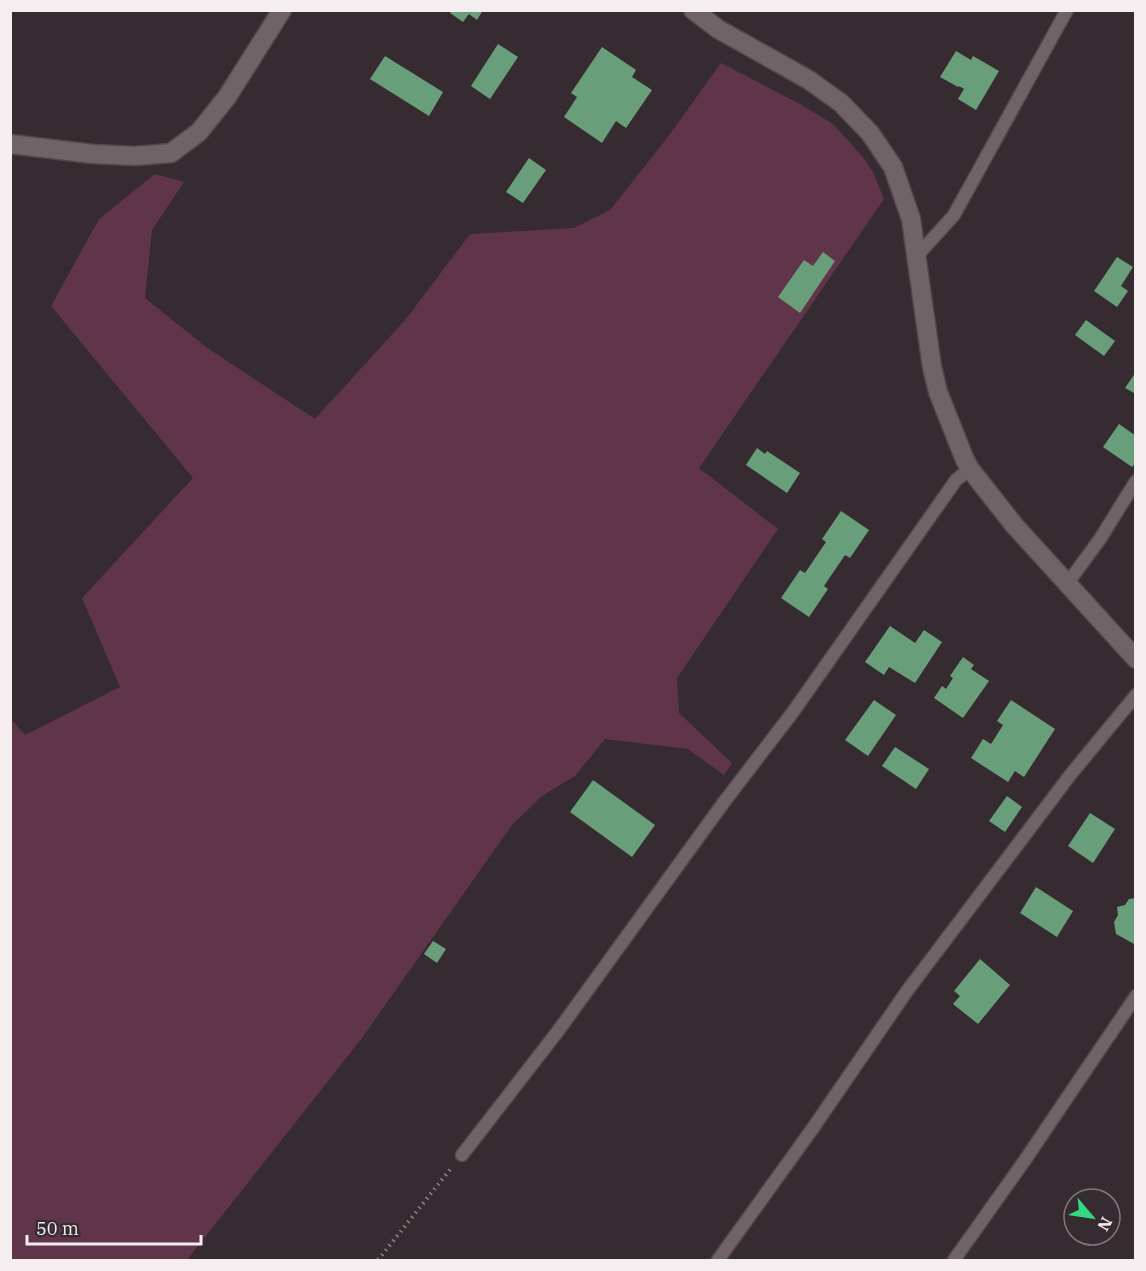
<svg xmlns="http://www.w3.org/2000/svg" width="1146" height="1271" font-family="'IBM Plex Serif',serif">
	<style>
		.green { fill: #603549 }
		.building { fill: #689f7a }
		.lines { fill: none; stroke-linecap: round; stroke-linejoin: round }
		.lane-casing { stroke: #51484c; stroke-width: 15 }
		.street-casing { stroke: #51484c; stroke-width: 21 }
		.path { stroke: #8e8589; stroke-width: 4; stroke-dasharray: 1.5 4.5; stroke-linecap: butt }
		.lane { stroke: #6f6368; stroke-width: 12 }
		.street { stroke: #6f6368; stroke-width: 18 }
	</style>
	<rect width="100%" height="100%" fill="#362b30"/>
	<!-- green -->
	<path class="green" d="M 721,63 L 800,104 L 833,124 L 862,156 L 874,174 L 884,199 L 699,468 L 778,529 L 677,678 L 679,713 L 732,763 L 724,775 L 688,749 L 605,739 L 575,776 L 542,796 L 512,825 L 362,1038 L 187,1260 L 11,1260 L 10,718 L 25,735 L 120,687 L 82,598 L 193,478 L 51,306 L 99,219 L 155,174 L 184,182 L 152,230 L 145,298 L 206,347 L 315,419 L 406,319 L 470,234 L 574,228 L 610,210 L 667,138 Z"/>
	<!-- building -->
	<g class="building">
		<path d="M 452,10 L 483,10 L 477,20 L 469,14 L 463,22 L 450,13 Z"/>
		<path d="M 498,44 L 518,57 L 490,99 L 471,86 Z"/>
		<path d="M 602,47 L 636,70 L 632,77 L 652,90 L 626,128 L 616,121 L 602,143 L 564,117 L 577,97 L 571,93 Z"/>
		<path d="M 956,51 L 971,60 L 973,56 L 999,71 L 976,110 L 958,99 L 964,89 L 959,86 L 958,87 L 940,77 Z"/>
		<path d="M 385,56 L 443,92 L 429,116 L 370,79 Z"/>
		<path d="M 529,158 L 546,170 L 523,203 L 506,192 Z"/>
		<path d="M 823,252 L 835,261 L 800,313 L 778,297 L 804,260 L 813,266 Z"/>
		<path d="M 1117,257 L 1133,267 L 1121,286 L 1128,291 L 1117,307 L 1094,291 Z"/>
		<path d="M 1086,320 L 1115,341 L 1104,356 L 1075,335 Z"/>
		<path d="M 1136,372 L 1136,394 L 1125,388 Z"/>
		<path d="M 1119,424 L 1136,436 L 1136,462 L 1132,467 L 1103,447 Z"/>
		<path d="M 757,448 L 765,454 L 767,451 L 800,473 L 787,493 L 746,465 Z"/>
		<path d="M 841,511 L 869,530 L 850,558 L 845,555 L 824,586 L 828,589 L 809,617 L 781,598 L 800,570 L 805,573 L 826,542 L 822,539 Z"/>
		<path d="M 890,626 L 915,643 L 924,630 L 942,642 L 915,683 L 889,667 L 884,675 L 865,662 Z"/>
		<path d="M 963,657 L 974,665 L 971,669 L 989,681 L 963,718 L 934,698 L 942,686 L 946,689 L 953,678 L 950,676 Z"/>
		<path d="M 874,700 L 896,715 L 868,756 L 845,740 Z"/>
		<path d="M 1011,700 L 1055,729 L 1024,777 L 1015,771 L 1008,782 L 971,758 L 983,739 L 991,744 L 1003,725 L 997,721 Z"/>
		<path d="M 895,747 L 929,769 L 916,789 L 882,766 Z"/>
		<path d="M 593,780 L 655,825 L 632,857 L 570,812 Z"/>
		<path d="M 1007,796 L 1022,807 L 1005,832 L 989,821 Z"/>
		<path d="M 1090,813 L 1115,829 L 1093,863 L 1068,846 Z"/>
		<path d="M 1036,887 L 1073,911 L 1057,937 L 1020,913 Z"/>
		<path d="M 1136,898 L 1136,945 L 1116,934 L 1114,922 L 1118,915 L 1117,907 L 1125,905 L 1129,899 Z"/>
		<path d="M 433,941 L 446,949 L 437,963 L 424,954 Z"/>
		<path d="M 980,959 L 1010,985 L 978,1024 L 953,1004 L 960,996 L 954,991 Z"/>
	</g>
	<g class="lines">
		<!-- lane casing -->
		<g class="lane-casing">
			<g id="lane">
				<path d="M 916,257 L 954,215 L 1067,10"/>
				<path d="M 1067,584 L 1100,539 L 1136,481"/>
				<path d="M 462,1155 L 558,1031 L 724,802 L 793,712 L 956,480 L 970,469"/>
				<path d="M 718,1260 L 813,1128 L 907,991 L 1071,774 L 1136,695"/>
				<path d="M 954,1260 L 1025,1160 L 1136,996"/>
			</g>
		</g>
		<!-- street casing -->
		<g class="street-casing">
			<g id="street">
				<path d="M 693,10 L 718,29 L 809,80 L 841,103 L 870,133 L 893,167 L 911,219 L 932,367 L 938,392 L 965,460 L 970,469 L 1014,525 L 1136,659"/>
				<path d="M 10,144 L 93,154 L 135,156 L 171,153 L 199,132 L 227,97 L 282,10"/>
			</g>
		</g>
		<!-- path -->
		<path class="path" d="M 378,1260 L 452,1167"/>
		<!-- lane -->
		<use href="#lane" class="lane"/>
		<!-- street -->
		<use href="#street" class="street"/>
	</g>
	<!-- border -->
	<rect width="1146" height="1271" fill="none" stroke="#f5eef1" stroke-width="24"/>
	<!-- north arrow -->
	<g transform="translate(1092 1217) rotate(119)"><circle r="28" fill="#362b30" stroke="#82797d" stroke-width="1.5"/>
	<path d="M0-4.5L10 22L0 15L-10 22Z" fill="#35d881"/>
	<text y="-9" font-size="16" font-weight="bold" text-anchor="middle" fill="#f5eef1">N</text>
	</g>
	<!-- scale -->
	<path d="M27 1235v9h174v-9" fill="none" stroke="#f5eef1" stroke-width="3"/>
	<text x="36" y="1235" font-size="18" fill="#f5eef1" stroke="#362b30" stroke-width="4.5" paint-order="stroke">50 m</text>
</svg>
